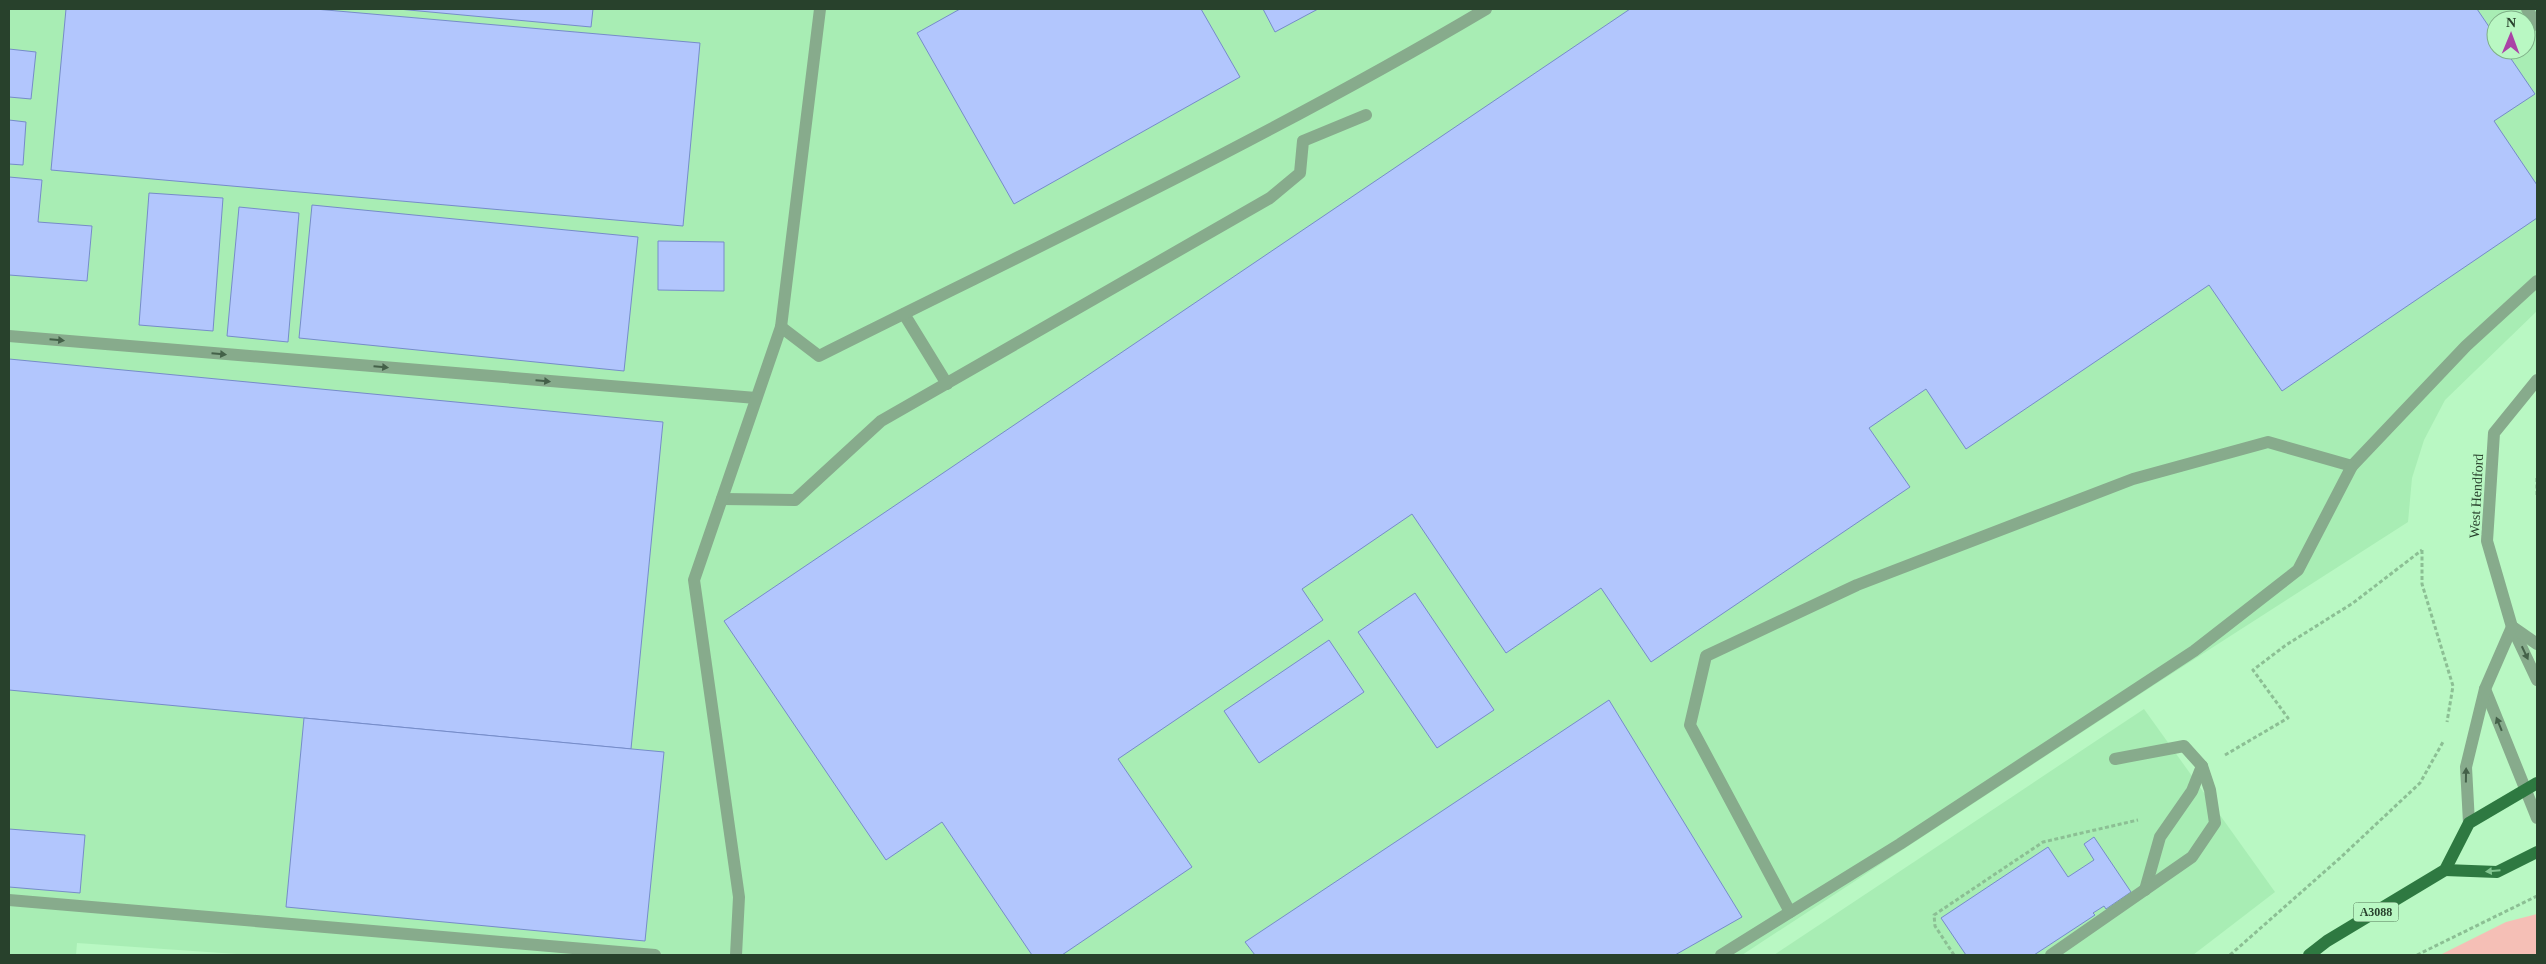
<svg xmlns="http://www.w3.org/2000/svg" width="2546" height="964" font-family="Georgia,serif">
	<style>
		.built { fill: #a8edb4; fill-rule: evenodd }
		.green { fill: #f5bfb6 }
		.building { fill: #b2c6fd; stroke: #768cc9 }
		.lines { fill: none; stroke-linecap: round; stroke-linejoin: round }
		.path { stroke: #8cbf94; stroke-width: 3; stroke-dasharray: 4 2.5; stroke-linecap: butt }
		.lane { stroke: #87ab8c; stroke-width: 12 }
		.street { stroke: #87ab8c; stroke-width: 12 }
		.primary { stroke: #2e7941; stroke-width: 12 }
		.oneway { fill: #446149 }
		.oneway2 { fill: #81c58f }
		.labels { text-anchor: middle; stroke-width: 4; stroke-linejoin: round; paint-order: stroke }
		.shield { fill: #b9f8c3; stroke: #547859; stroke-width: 1 }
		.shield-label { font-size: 12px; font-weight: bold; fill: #28412c }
		.street-label { font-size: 14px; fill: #28412c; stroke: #b9f8c3 }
	</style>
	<rect width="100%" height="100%" fill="#b9f8c3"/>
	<!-- built -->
	<g class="built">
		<path d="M 9,9 L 2537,9 L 2537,311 L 2445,400 L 2424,440 L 2412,478 L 2408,522 L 2151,687 L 1742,955 L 251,955 L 77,943 L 76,955 L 9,955 ZM 2496,20 L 2526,20 L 2526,50 L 2496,50 Z"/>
		<path d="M 2144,709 L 2275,892 L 2193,955 L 1774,955 Z"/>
	</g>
	<!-- green -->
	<path class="green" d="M 2537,914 L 2537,955 L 2440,955 L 2506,922 Z"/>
	<!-- building -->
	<g class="building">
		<path d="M 66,9 L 315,9 L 700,43 L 683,226 L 51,170 Z"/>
		<path d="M 398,9 L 593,9 L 591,27 Z"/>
		<path d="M 960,9 L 1201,9 L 1240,77 L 1014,204 L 917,33 Z"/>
		<path d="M 1263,9 L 1318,9 L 1275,32 Z"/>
		<path d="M 1630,9 L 2477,9 L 2496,37 L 2496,50 L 2505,50 L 2535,94 L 2494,121 L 2537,185 L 2537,218 L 2282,391 L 2209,285 L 1966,449 L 1926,389 L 1869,428 L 1910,487 L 1651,662 L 1601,588 L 1506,653 L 1412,514 L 1302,589 L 1323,620 L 1118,759 L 1192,867 L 1062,955 L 1032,955 L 942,822 L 886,860 L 724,621 Z"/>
		<path d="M 9,49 L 36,52 L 31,99 L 9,97 Z"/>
		<path d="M 9,120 L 26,122 L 23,165 L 9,164 Z"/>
		<path d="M 9,177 L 42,180 L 38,222 L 92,226 L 87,281 L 9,275 Z"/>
		<path d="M 149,193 L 223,198 L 213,331 L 139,325 Z"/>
		<path d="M 312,205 L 638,237 L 624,371 L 299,338 Z"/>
		<path d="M 239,207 L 299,213 L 288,342 L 227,336 Z"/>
		<path d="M 658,241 L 724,242 L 724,291 L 658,290 Z"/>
		<path d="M 9,359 L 663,422 L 631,749 L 9,690 Z"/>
		<path d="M 1415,593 L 1494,710 L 1437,748 L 1358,632 Z"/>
		<path d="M 1329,640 L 1364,692 L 1259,763 L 1224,711 Z"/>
		<path d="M 1609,700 L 1742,917 L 1675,955 L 1255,955 L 1245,942 Z"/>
		<path d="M 304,718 L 664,752 L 645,941 L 286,907 Z"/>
		<path d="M 9,829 L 85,835 L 80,893 L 9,887 Z"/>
		<path d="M 2094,837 L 2131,892 L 2106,909 L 2104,906 L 2093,913 L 2095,915 L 2034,955 L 1966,955 L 1941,918 L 2048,847 L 2068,877 L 2094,860 L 2084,844 Z"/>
	</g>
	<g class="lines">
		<!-- path -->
		<g class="path">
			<path d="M 2537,478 L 2537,497"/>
			<path d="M 2422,550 L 2422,584 L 2453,686 L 2447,722"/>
			<path d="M 2225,755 L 2288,718 L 2253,670 L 2286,645 L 2353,603 L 2422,550"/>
			<path d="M 1954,955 L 1935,926 L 1934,915 L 2043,842 L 2138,820"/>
			<path d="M 2230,955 L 2340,858 L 2420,783 L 2443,742"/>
			<path d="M 2417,955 L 2537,896"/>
		</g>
		<!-- lane -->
		<g class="lane">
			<path d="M 2527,9 L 2537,25"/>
			<path d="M 904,314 L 947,384"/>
			<path d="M 781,327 L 819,356 C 1043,244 1270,137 1486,9"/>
			<path d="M 9,336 L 756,398"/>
			<path d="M 722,499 L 795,500 L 881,421 L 1270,198 L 1300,173 L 1303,141 L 1366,115"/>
			<path d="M 2145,890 L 2160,837 L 2192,791 L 2202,766"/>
			<path d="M 9,900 L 655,955"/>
			<path d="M 1790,912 L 1690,725 L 1706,656 L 1857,585 L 2133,479 L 2268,442 L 2352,466"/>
			<path d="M 736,955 L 739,897 L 694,580 L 781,327 L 820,9"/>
			<path d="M 1721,955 L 1900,844 L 2194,651 L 2298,570 L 2352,466 L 2466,346 L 2537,281"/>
			<path d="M 2051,955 L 2192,857 L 2215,823 L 2210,790 L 2202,766 L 2184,746 L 2115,759"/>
		</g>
		<!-- street -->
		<g class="street">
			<path d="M 2537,380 L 2494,433 L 2487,541 L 2512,627 L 2537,680"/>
			<path d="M 2514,628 L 2537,644"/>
			<path d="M 2485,689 L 2537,818"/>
			<path d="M 2469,823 L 2466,767 L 2485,689 L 2512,627"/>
		</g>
		<!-- primary -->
		<g class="primary">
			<path d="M 2445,870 L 2497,872 L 2537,852"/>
			<path d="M 2309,955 L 2327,941 L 2445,870 L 2469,823 L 2537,783"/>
		</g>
	</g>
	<!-- one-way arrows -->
	<defs><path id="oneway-solid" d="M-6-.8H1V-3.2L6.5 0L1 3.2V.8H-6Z" transform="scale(1.25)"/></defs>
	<g class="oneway">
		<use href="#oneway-solid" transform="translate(57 340) rotate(5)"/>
		<use href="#oneway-solid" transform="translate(219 354) rotate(5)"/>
		<use href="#oneway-solid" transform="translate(381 367) rotate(5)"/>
		<use href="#oneway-solid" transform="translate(543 381) rotate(5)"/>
		<use href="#oneway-solid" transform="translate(2525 653) rotate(65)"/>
		<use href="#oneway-solid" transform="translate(2499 724) rotate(-112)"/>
		<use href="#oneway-solid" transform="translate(2466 775) rotate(-89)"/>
	</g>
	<use class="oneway2" href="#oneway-solid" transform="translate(2493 871) rotate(175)"/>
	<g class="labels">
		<!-- shield labels -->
		<rect class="shield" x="2353.5" y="902.5" width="45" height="19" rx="4"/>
		<g class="shield-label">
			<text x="2376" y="916">A3088</text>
		</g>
		<!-- street labels -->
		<g class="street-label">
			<text transform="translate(2476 496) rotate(-87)" y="5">West Hendford</text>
		</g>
	</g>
	<!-- border -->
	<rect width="2546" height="964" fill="none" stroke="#28412c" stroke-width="20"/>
	<!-- north arrow -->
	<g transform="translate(2511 35) rotate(1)"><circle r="24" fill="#b9f8c3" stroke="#7faf87"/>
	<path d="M0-4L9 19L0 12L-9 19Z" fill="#aa43a6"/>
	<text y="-8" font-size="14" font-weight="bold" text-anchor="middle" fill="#28412c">N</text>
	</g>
</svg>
